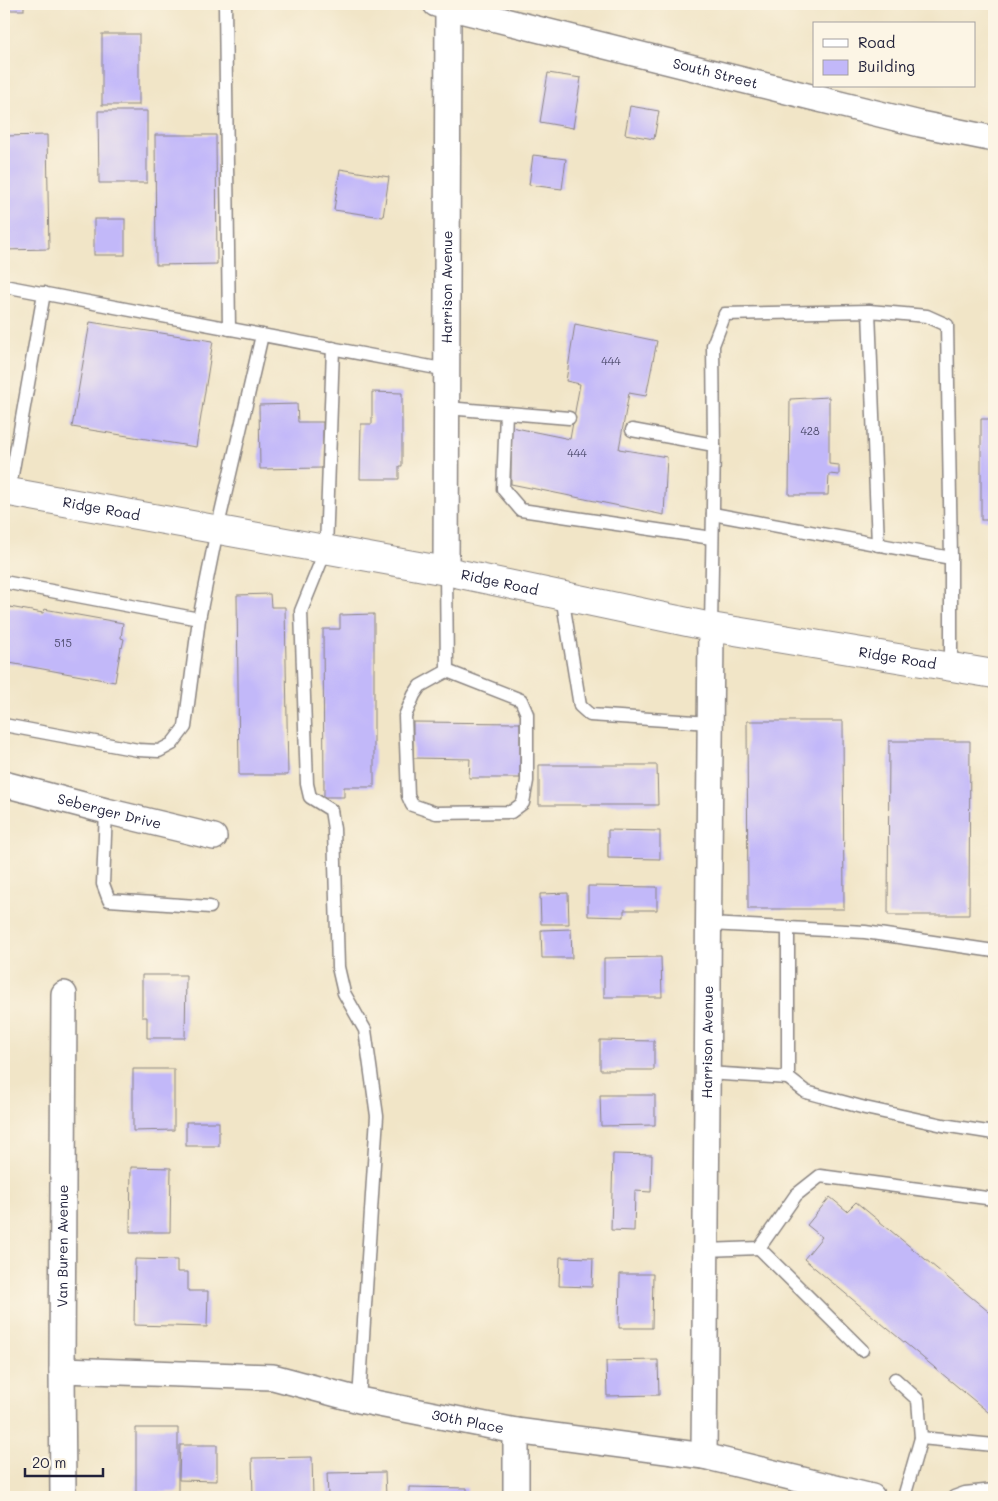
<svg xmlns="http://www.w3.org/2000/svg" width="998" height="1501" font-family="Mali,sans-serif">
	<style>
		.building { fill: #c2b8f9 }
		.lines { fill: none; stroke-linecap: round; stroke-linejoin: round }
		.lane-casing { stroke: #8a8481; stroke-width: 15 }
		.street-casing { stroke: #8a8481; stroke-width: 28 }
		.primary-casing { stroke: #8a8481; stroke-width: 30 }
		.lane { stroke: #fff; stroke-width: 12 }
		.street { stroke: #fff; stroke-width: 25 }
		.primary { stroke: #fff; stroke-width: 28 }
		.labels { text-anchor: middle; stroke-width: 4; stroke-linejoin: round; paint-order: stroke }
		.number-label { font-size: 11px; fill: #4a486a }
		.street-label { font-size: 14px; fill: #22223b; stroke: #fcf5e5 }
	</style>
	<rect width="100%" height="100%" fill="#fcf5e5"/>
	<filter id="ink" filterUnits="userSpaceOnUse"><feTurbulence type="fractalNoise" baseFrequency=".02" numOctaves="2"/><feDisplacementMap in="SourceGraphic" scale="10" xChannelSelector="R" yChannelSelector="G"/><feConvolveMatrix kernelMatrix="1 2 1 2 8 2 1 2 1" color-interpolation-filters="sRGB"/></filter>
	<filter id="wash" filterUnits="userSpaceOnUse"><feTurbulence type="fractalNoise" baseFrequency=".0096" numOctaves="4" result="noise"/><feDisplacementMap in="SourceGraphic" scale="20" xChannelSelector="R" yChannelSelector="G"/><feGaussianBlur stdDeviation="1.12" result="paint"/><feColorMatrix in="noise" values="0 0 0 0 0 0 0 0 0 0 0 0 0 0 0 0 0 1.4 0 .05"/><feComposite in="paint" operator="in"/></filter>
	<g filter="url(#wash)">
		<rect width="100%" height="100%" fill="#f1e5c7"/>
		<g id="blocks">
			<!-- building -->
			<g class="building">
				<rect x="4" y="4" width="20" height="6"/>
				<rect x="732" y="4" width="36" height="2"/>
				<rect x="102" y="34" width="37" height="71"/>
				<path d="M 548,73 L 581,78 L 573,128 L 540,122 Z"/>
				<path d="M 630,106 L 659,111 L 654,139 L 625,134 Z"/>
				<path d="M 98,111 L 147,111 L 147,183 L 99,183 Z"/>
				<path d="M 47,135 L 49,249 L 4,250 L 4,136 Z"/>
				<path d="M 155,135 L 216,135 L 217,264 L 156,265 Z"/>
				<path d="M 533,155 L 566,159 L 562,189 L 529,185 Z"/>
				<path d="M 340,169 L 389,177 L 383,217 L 334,210 Z"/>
				<rect x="94" y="219" width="31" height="36"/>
				<path d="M 90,322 L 213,341 L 196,447 L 72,427 Z"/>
				<path d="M 575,324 L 657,341 L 646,396 L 629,393 L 619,449 L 667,457 L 664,515 L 511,484 L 511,427 L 570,439 L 580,384 L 566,381 Z"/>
				<path d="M 372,392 L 402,393 L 402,466 L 399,466 L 399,479 L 360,479 L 361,424 L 372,424 Z"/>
				<path d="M 829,397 L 829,464 L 839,465 L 839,475 L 829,474 L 828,495 L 789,495 L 790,399 Z"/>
				<path d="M 297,404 L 298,422 L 323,422 L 323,468 L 260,469 L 259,405 Z"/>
				<rect x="981" y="419" width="13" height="101"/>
				<path d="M 270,594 L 271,607 L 285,607 L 288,775 L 239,775 L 237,595 Z"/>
				<path d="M 4,606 L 43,613 L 44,609 L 123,623 L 121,638 L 124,639 L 122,648 L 121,647 L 115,682 L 4,662 Z"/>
				<path d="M 374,614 L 374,787 L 344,787 L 344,797 L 324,797 L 323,629 L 340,629 L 340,615 Z"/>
				<path d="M 747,721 L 843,721 L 844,909 L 748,909 Z"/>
				<path d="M 413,722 L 520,723 L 520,778 L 469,778 L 470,759 L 413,758 Z"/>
				<path d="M 889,741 L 970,741 L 969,915 L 888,915 Z"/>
				<path d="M 539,765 L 657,765 L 658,805 L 539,805 Z"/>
				<path d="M 608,830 L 660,831 L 660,859 L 608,858 Z"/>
				<path d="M 588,886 L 657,887 L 657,910 L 624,910 L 624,917 L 588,916 Z"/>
				<path d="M 568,893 L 569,924 L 541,924 L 540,894 Z"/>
				<path d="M 571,929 L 572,958 L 542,958 L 541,930 Z"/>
				<path d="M 661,957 L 662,997 L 604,997 L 604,958 Z"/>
				<path d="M 142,975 L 186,975 L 185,1038 L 147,1038 L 147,1017 L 142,1017 Z"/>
				<path d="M 600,1040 L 654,1041 L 654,1070 L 600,1070 Z"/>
				<path d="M 133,1069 L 174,1069 L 174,1130 L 133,1131 Z"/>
				<path d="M 600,1095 L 655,1095 L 655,1125 L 601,1126 Z"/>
				<rect x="186" y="1122" width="33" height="24"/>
				<path d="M 613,1154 L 652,1155 L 651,1192 L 635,1191 L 634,1231 L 611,1230 Z"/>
				<path d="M 131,1167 L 171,1168 L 170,1232 L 130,1232 Z"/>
				<path d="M 830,1197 L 847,1211 L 856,1202 L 994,1316 L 994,1417 L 804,1259 L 822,1237 L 807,1225 Z"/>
				<path d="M 560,1257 L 593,1258 L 592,1287 L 559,1286 Z"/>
				<path d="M 135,1259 L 177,1260 L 177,1272 L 188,1272 L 188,1291 L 208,1291 L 207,1327 L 134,1325 Z"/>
				<path d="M 620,1274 L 653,1274 L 652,1328 L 619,1328 Z"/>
				<path d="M 658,1360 L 659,1395 L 607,1396 L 606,1361 Z"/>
				<path d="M 136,1428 L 178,1428 L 178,1492 L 136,1493 Z"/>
				<path d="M 180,1445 L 217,1445 L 217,1481 L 179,1480 Z"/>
				<path d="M 312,1457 L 313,1497 L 253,1497 L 252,1458 Z"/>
				<path d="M 385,1472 L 386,1497 L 328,1497 L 327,1473 Z"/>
				<path d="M 409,1487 L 467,1488 L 467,1497 L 409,1497 Z"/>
			</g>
		</g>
	</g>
	<g filter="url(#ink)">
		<use href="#blocks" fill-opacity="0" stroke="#8a8481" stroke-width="1"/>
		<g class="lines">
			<!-- lane casing -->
			<g class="lane-casing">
				<g id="lane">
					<path d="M 225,4 L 229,329"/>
					<path d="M 4,286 L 447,370"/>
					<path d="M 869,311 L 927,316 L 947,325 L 951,558"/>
					<path d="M 333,348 L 326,549 L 301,611 L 307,784 L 310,797 L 331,810 L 334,829 L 338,967 L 344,993 L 365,1030 L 377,1116 L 359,1400"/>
					<path d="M 447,408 L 569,418"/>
					<path d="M 506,413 L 503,489 L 521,510 L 712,538"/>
					<path d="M 632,430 L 714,445 L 711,627"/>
					<path d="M 714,445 L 713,345 L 725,314 L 869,311 L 878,545"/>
					<path d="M 9,492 L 44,293"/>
					<path d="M 713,514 L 951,558 L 951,667"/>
					<path d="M 446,571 L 447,671"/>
					<path d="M 4,582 L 199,619"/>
					<path d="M 562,596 L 580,706 L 590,715 L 710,723"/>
					<path d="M 447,671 L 521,700 L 527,714 L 527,781 L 523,803 L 511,812 L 436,813 L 412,805 L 408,796 L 405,716 L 414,695 L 420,686 Z"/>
					<path d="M 4,725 L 138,750 L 159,751 L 172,744 L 185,727 L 199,619 L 217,530 L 262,335"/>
					<path d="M 106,811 L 103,884 L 109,900 L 210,907"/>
					<path d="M 788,928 L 865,932 L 994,951"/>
					<path d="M 707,1073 L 788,1078 L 788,928 L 708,924"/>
					<path d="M 788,1078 L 806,1092 L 865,1108 L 943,1125 L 994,1133"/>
					<path d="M 759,1248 L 862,1350"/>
					<path d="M 706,1250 L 759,1248 L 796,1195 L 820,1176 L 994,1199"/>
					<path d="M 895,1379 L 918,1400 L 921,1438"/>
					<path d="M 904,1497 L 921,1438 L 994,1445"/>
					<path d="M 954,1497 L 965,1493 L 994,1490"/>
				</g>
			</g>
			<!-- street casing -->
			<g class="street-casing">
				<g id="street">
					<path id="s1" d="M 436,4 L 920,124 L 994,139"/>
					<path id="s2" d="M 446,571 L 448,4"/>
					<path id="s3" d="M 4,784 L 106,811 L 214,837"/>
					<path id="s4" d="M 62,1370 L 273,1377 L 359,1400 L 516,1431 L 704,1456 L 872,1497"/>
					<path id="s5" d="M 704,1456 L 711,627"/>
					<path id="s6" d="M 63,1497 L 62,1370 L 64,994"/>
					<path d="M 516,1497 L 516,1431"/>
				</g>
			</g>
			<!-- primary casing -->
			<g class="primary-casing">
				<g id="primary">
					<path id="s7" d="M 4,491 L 446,571 L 711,627 L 994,674"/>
				</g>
			</g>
			<!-- lane -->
			<use href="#lane" class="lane"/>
			<!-- street -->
			<use href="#street" class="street"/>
			<!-- primary -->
			<use href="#primary" class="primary"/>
		</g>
	</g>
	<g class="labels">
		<!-- number labels -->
		<g class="number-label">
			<text x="611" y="365">444</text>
			<text x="810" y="435">428</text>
			<text x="577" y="457">444</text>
			<text x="63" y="647">515</text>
		</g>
		<!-- street labels -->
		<g class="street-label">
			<text dy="5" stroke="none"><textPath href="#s1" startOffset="288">South Street</textPath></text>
			<text dy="5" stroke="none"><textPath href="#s2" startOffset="284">Harrison Avenue</textPath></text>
			<text dy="5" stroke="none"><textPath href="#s7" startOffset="99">Ridge Road</textPath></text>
			<text dy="5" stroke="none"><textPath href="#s7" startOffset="504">Ridge Road</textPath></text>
			<text dy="5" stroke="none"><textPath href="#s7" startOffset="909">Ridge Road</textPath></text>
			<text dy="5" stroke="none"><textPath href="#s3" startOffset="109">Seberger Drive</textPath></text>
			<text dy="5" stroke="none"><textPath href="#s5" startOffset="414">Harrison Avenue</textPath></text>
			<text dy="5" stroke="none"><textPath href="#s6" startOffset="251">Van Buren Avenue</textPath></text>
			<text dy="5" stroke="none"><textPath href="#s4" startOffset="411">30th Place</textPath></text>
		</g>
	</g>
	<!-- margin -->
	<rect width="998" height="1501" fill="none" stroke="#fcf5e5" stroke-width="20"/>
	<!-- legend -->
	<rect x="813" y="22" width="162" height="65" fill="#fcf5e5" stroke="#a5a1a1"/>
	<rect x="823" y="39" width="25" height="8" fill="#ffffff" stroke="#a5a1a1"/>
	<text x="858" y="48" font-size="15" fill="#22223b">Road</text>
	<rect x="823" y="60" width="25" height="15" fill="#c2b8f9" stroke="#a5a1a1"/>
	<text x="858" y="72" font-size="15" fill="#22223b">Building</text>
	<!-- scale -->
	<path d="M25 1468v8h78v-8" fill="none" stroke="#22223b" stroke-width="2.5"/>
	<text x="32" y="1468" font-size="15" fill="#22223b" stroke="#fcf5e5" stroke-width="4" paint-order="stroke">20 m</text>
</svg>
